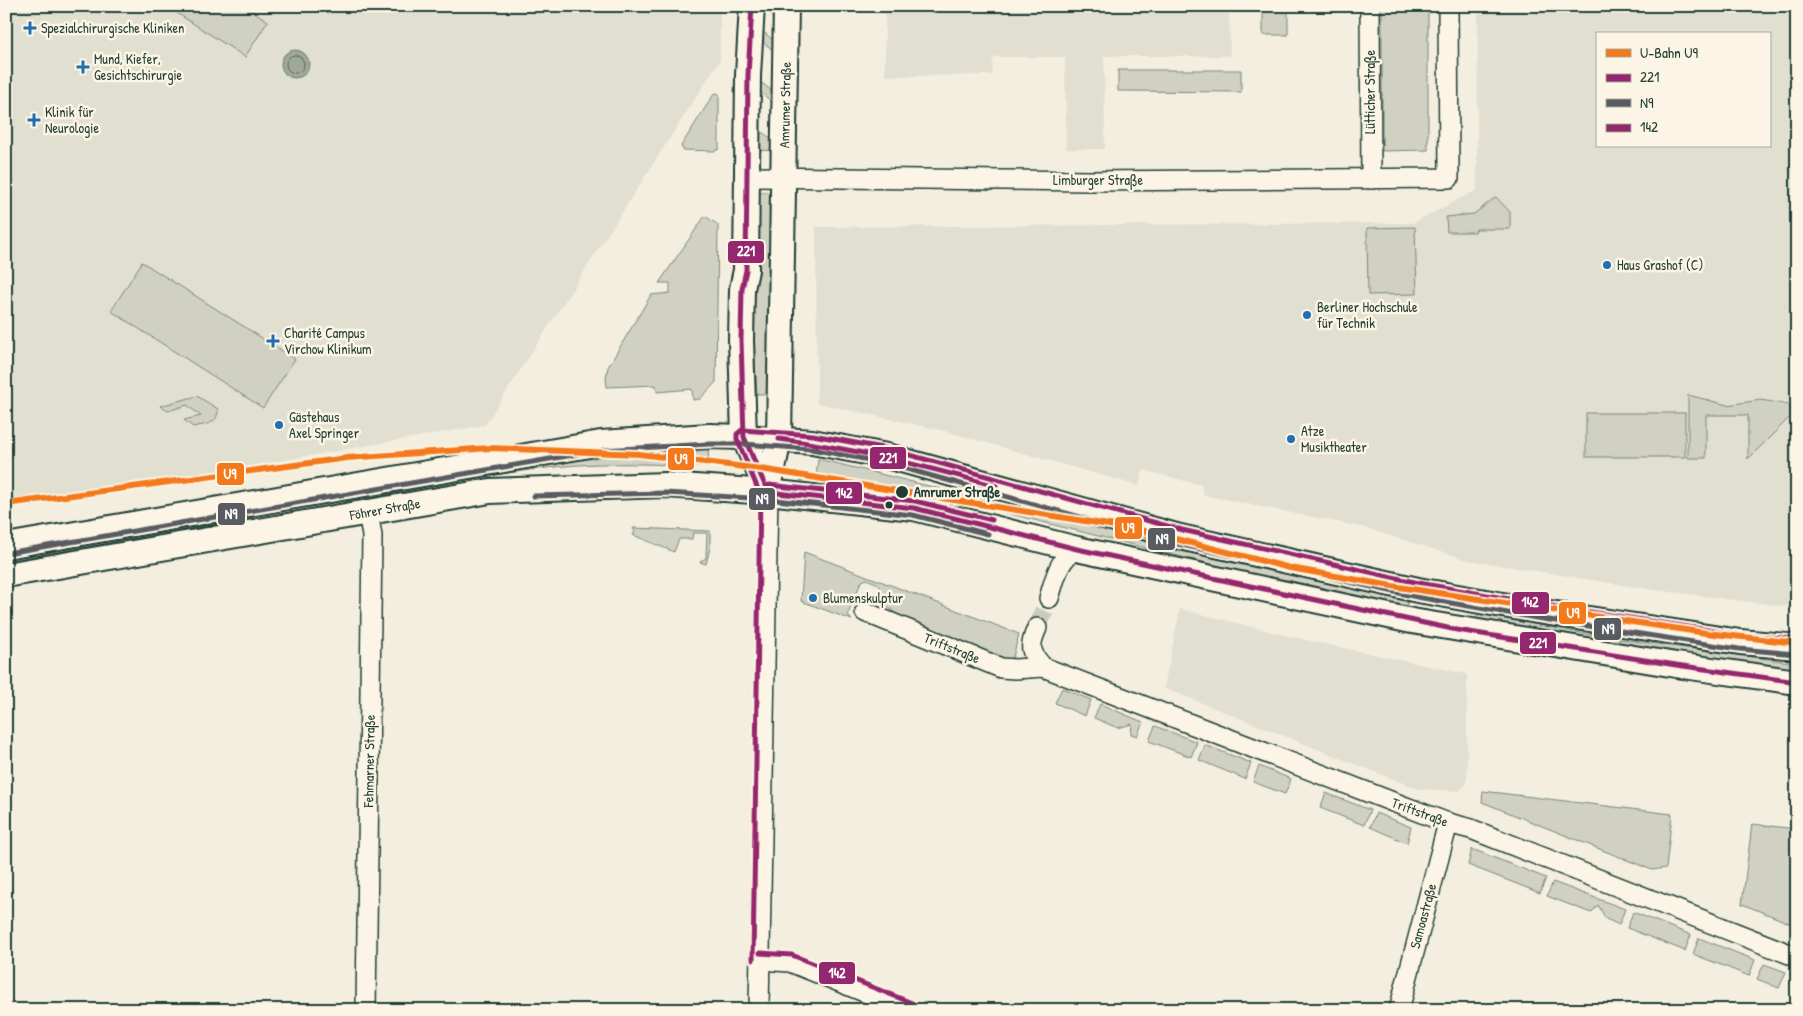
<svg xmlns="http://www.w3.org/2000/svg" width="1803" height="1016" font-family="'Patrick Hand',sans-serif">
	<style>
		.built { fill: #e1dfd0; fill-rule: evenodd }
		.green { fill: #d0d1c2; stroke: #78877b }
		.water { fill: #a0a89b; stroke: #6c7d72 }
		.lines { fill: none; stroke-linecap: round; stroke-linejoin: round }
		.shore { stroke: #53685d; stroke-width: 1 }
		.minor-tunnel { stroke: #c9cbbc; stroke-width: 19; stroke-dasharray: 19 9; stroke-linecap: butt }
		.minor-casing { stroke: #1f3d34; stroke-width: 22 }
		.major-casing { stroke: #1f3d34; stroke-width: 28 }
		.minor { stroke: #fcf5e5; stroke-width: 19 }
		.major { stroke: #fcf5e5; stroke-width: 24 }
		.bus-1-casing { stroke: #fcf5e5; stroke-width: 9 }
		.bus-2-casing { stroke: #fcf5e5; stroke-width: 9 }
		.bus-3-casing { stroke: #fcf5e5; stroke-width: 9 }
		.bus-1 { stroke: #95276e; stroke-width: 5 }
		.bus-2 { stroke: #595b62; stroke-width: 5 }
		.bus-3 { stroke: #95276e; stroke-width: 5 }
		.metro-1-casing { stroke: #fcf5e5; stroke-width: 10 }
		.metro-1 { stroke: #f3791d; stroke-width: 6 }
		.poi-dot { fill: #1f6fb2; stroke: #fcf5e5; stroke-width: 2 }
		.stop-dot { fill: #1f3d34; stroke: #fcf5e5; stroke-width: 2 }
		.labels { text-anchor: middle; stroke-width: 5; stroke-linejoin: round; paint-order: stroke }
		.poi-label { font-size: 14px; fill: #1f3d34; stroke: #fcf5e5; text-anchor: start }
		.street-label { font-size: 14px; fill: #1f3d34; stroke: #fcf5e5 }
		.stop-label { font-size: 14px; font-weight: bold; fill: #1f3d34; stroke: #fcf5e5; text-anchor: start }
		.line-badge { stroke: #fcf5e5; stroke-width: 2 }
		.badge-label { font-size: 14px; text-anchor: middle; font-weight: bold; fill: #fff }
	</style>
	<rect width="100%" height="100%" fill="#f3eede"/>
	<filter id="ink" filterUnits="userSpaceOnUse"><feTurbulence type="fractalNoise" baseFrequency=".02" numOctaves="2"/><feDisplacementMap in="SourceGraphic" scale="10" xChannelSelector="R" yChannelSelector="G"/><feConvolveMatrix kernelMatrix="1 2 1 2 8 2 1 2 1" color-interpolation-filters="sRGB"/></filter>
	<g filter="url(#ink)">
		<!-- built -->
		<g class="built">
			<path d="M 6,6 L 720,6 L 720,60 L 485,425 L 6,509 Z"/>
			<path d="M 885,6 L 1229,6 L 1230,56 L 1104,56 L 1105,149 L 1066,149 L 1065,57 L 993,57 L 992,75 L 885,76 Z"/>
			<path d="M 1478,6 L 1797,6 L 1797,608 L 1647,589 L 1468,560 L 1362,527 L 1204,495 L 1201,485 L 1143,470 L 1139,486 L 945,431 L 817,403 L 816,227 L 1413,223 L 1477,190 ZM 1597,34 L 1769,34 L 1769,146 L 1597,146 Z"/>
			<path d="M 1180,609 L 1301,639 L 1467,674 L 1467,779 L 1465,785 L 1459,791 L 1418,789 L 1164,688 Z"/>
		</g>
		<!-- green -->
		<g class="green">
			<path d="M 166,6 L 245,6 L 268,21 L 245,57 Z"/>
			<path d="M 764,6 L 781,6 L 779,151 L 757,150 L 757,128 L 771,139 L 772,102 L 758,90 L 758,80 L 772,91 L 773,50 L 759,39 L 759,28 L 773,40 L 773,14 Z"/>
			<rect x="1263" y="6" width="25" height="29"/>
			<path d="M 1382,6 L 1428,6 L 1428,150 L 1382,151 Z"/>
			<path d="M 1118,70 L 1241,70 L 1241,92 L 1118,91 Z"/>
			<path d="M 717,93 L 719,94 L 719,149 L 715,151 L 683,150 L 681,146 L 714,94 Z"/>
			<path d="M 758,192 L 776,192 L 774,394 L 757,394 C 752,328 753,259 758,192 Z"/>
			<path d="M 1496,197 L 1510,212 L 1510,229 L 1476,229 L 1475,232 L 1447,232 L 1446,217 L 1474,214 Z"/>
			<path d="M 705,216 L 718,225 L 716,382 L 700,399 L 693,400 L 692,389 L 657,392 L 656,385 L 607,387 L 606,378 L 608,367 L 651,295 L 670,293 L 670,283 L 659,283 Z"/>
			<path d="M 1415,227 L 1417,294 L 1368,295 L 1367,228 Z"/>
			<path d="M 142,262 L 295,359 L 263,408 L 111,311 Z"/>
			<path d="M 1688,395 L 1727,405 L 1761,400 L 1790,405 L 1791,416 L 1748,459 L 1748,415 L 1706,415 L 1706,458 L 1688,458 Z"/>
			<path d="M 197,396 L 218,409 C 218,425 206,424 193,427 L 184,420 L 201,416 L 187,405 L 168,411 L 160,406 Z"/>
			<rect x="1586" y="413" width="99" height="44"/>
			<path d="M 708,448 L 709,466 C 658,465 607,461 556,467 C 486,474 415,490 346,502 L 345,499 L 594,456 L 651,451 Z"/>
			<path d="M 818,459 C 1015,506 1210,559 1408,601 L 1406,608 L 1316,589 L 1166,553 L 954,500 L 888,488 L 816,478 Z"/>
			<path d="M 239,516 L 240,520 L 6,561 L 6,557 Z"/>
			<path d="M 633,528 L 710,531 L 710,548 L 706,564 L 700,562 L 706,558 L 707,533 L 693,533 L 692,539 L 679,539 L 674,552 L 633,535 L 635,532 Z"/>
			<path d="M 804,552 L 1019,634 L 1013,657 L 1007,660 L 908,624 L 882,602 C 879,585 885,586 866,579 L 861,582 L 848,614 L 849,617 L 852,620 L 801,601 Z"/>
			<path d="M 1478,614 L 1481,614 L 1597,636 L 1797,663 L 1797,670 L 1596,644 L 1477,620 L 1476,617 Z"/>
			<path d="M 1062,688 L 1091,700 L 1085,716 L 1055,703 Z"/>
			<path d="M 1100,704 L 1143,722 L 1137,736 L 1131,734 L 1132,724 L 1118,728 L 1094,718 Z"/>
			<path d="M 1155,726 L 1197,742 L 1191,757 L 1149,741 Z"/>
			<path d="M 1205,745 L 1251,763 L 1245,779 L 1199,760 Z"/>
			<path d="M 1259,766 L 1291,779 L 1285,794 L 1253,782 Z"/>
			<path d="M 1483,791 L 1672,814 L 1666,868 L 1652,870 L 1482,802 Z"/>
			<path d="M 1326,793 L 1370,810 L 1364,825 L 1320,808 Z"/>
			<path d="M 1376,813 L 1411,827 L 1407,843 L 1370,827 Z"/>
			<path d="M 1752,824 L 1797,829 L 1797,926 L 1742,904 Z"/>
			<path d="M 1472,849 L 1546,878 L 1540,893 L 1468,865 Z"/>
			<path d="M 1553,882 L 1625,909 L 1619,925 L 1606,919 L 1598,905 L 1591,913 L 1547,896 Z"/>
			<path d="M 1633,912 L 1691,935 L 1685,951 L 1627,928 Z"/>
			<path d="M 1699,938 L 1755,960 L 1749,976 L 1693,954 Z"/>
			<path d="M 1764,964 L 1786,972 L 1779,988 L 1757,979 Z"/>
		</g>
		<!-- water -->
		<circle class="water" cx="295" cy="64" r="14"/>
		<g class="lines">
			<!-- shore -->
			<circle class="shore" cx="295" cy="64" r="9"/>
			<!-- minor-tunnel -->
			<path class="minor-tunnel" d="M 1037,628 L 1049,598"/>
			<!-- minor casing -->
			<g class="minor-casing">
				<g id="minor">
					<path d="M 1370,6 L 1371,179"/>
					<path d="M 747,177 L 1089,181 L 1449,178 L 1448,6"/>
					<path d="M 1049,598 C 1055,580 1058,558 1077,549"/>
					<path d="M 865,612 L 1001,668 L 1015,669 L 1043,667 L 1393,802 L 1448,823 L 1471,829 L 1797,957"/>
					<path d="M 1037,628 C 1029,646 1029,652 1043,667"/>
					<path d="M 760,960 L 790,962 L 909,1010"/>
					<path d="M 366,1010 L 372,536 L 368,512"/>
					<path d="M 759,1010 L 768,492"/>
					<path d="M 1399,1010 L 1448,823"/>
				</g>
			</g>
			<!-- major casing -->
			<g class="major-casing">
				<g id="major">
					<path d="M 752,6 L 748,75 L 746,270 L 742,289 L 741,340 L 744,437 L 768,492"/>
					<path d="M 768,492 L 779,439 L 786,6"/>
					<path d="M 6,546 L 601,443 L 709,436 L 744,437 L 812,442 L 887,456 L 1180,537 L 1418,590 L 1537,611 L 1740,642 L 1797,647"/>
					<path d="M 6,575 L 490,491 L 666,485 L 768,492 L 914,508 L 1077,549 L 1412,621 L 1676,665 L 1797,682"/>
				</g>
			</g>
			<!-- minor -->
			<use href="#minor" class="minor"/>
			<!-- major -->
			<use href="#major" class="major"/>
			<!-- bus-1 casing -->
			<g class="bus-1-casing">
				<g id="bus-1">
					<path d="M 752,6 L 748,75 L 746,270 L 742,289 L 741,340 L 744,437 L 768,492"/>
					<path d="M 779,439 C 853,448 924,466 996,486"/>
					<path d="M 768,492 L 914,508 L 1077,549 L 1457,630 L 1676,665 L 1797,682"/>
				</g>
			</g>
			<!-- bus-2 casing -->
			<g class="bus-2-casing">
				<g id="bus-2">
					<path d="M 533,496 L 666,493 L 767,499 L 913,515 L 988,534"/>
					<path d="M 7,553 L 602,450 L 709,444 L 744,444 L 811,449 L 885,463 L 1178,544 L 1417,597 L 1536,618 L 1739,649 L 1796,654"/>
				</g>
			</g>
			<!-- bus-3 casing -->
			<g class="bus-3-casing">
				<g id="bus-3">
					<path d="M 769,485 L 915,501 L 992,520"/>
					<path d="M 760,953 L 792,955 L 912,1003"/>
					<path d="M 753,960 L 760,494 L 737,439 L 737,434 L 742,430 L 813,435 L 888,449 L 1182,530 L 1419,583 L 1538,604 L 1741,635 L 1797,639"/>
				</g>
			</g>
			<!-- bus-1 -->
			<use href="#bus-1" class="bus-1"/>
			<!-- bus-2 -->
			<use href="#bus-2" class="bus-2"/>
			<!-- bus-3 -->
			<use href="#bus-3" class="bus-3"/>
			<!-- metro-1 casing -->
			<g class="metro-1-casing">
				<path id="metro-1" d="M 6,504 L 347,458 L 490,448 L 639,454 L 761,469 L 1140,530 L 1290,568 L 1392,586 L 1706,633 L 1797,643"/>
			</g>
			<!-- metro-1 -->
			<use href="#metro-1" class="metro-1"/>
		</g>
	</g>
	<!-- markers -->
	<g class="poi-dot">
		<path d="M27.5 20.5h5v5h5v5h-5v5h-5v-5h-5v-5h5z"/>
		<path d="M80.5 59.5h5v5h5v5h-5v5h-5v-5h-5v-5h5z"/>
		<path d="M31.5 112.5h5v5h5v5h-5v5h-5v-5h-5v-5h5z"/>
		<circle cx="1607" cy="265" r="5"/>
		<circle cx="1307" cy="315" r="5"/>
		<path d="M270.5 333.5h5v5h5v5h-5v5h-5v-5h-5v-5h5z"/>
		<circle cx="279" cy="425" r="5"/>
		<circle cx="1291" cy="439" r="5"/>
		<circle cx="813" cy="598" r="5"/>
	</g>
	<g class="stop-dot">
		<circle cx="902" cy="492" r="7"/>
		<circle cx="889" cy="505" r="4.5"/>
	</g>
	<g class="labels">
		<!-- poi labels -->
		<g class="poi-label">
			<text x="41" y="33">Spezialchirurgische Kliniken</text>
			<text x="94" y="64">Mund, Kiefer,<tspan x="94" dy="16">Gesichtschirurgie</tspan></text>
			<text x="45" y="117">Klinik für<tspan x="45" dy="16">Neurologie</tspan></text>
			<text x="1617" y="270">Haus Grashof (C)</text>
			<text x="1317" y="312">Berliner Hochschule<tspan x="1317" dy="16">für Technik</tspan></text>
			<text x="284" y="338">Charité Campus<tspan x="284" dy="16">Virchow Klinikum</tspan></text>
			<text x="289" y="422">Gästehaus<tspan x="289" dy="16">Axel Springer</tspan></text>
			<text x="1301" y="436">Atze<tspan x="1301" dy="16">Musiktheater</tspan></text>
			<text x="823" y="603">Blumenskulptur</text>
		</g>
		<!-- street labels -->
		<g class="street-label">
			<text transform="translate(1370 92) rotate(-90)" y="5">Lütticher Straße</text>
			<text transform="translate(785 105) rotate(-89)" y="5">Amrumer Straße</text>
			<text x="1098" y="185">Limburger Straße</text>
			<text transform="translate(385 509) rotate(-10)" y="5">Föhrer Straße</text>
			<text transform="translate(952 648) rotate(22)" y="5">Triftstraße</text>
			<text transform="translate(369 761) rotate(-89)" y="5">Fehmarner Straße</text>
			<text transform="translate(1420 812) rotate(20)" y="5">Triftstraße</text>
			<text transform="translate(1423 916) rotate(-75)" y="5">Samoastraße</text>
		</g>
		<!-- stop labels -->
		<g class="stop-label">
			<text x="914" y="497">Amrumer Straße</text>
		</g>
	</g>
	<g class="line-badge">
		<rect x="727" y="240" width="38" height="24" rx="5" fill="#95276e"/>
		<rect x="869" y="446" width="38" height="24" rx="5" fill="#95276e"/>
		<rect x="667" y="447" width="28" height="24" rx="5" fill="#f3791d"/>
		<rect x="216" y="462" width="29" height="24" rx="5" fill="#f3791d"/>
		<rect x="825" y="481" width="38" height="24" rx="5" fill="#95276e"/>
		<rect x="748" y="487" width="28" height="24" rx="5" fill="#595b62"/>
		<rect x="217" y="502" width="29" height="24" rx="5" fill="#595b62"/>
		<rect x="1114" y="516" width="29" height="24" rx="5" fill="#f3791d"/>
		<rect x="1147" y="527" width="29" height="24" rx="5" fill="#595b62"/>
		<rect x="1511" y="591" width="39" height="24" rx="5" fill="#95276e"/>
		<rect x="1558" y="601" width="29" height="24" rx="5" fill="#f3791d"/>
		<rect x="1593" y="617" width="29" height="24" rx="5" fill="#595b62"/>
		<rect x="1519" y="631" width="38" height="24" rx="5" fill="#95276e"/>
		<rect x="818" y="961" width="38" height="24" rx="5" fill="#95276e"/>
	</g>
	<g class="badge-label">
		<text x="746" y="256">221</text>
		<text x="888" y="463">221</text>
		<text x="681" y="464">U9</text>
		<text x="230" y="479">U9</text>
		<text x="844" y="498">142</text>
		<text x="762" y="504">N9</text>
		<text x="231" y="519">N9</text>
		<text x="1128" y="533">U9</text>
		<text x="1162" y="544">N9</text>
		<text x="1530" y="607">142</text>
		<text x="1573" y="618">U9</text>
		<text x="1608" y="634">N9</text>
		<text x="1538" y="648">221</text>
		<text x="837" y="978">142</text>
	</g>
	<!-- margin -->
	<rect width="1803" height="1016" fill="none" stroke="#fcf5e5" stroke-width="25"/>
	<rect x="12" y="12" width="1778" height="991" fill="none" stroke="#1f3d34" stroke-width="2" filter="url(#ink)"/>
	<!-- legend -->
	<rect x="1596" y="32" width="175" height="115" fill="#fcf5e5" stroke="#a4ab9e"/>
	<rect x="1606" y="49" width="25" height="8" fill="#f3791d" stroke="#a4ab9e"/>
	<text x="1640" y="58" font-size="15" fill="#1f3d34">U-Bahn U9</text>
	<rect x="1606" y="74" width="25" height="8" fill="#95276e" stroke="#a4ab9e"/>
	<text x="1640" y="82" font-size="15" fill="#1f3d34">221</text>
	<rect x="1606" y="99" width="25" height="8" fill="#595b62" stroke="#a4ab9e"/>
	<text x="1640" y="108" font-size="15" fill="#1f3d34">N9</text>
	<rect x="1606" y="124" width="25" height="8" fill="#95276e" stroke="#a4ab9e"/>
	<text x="1640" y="132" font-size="15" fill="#1f3d34">142</text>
</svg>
